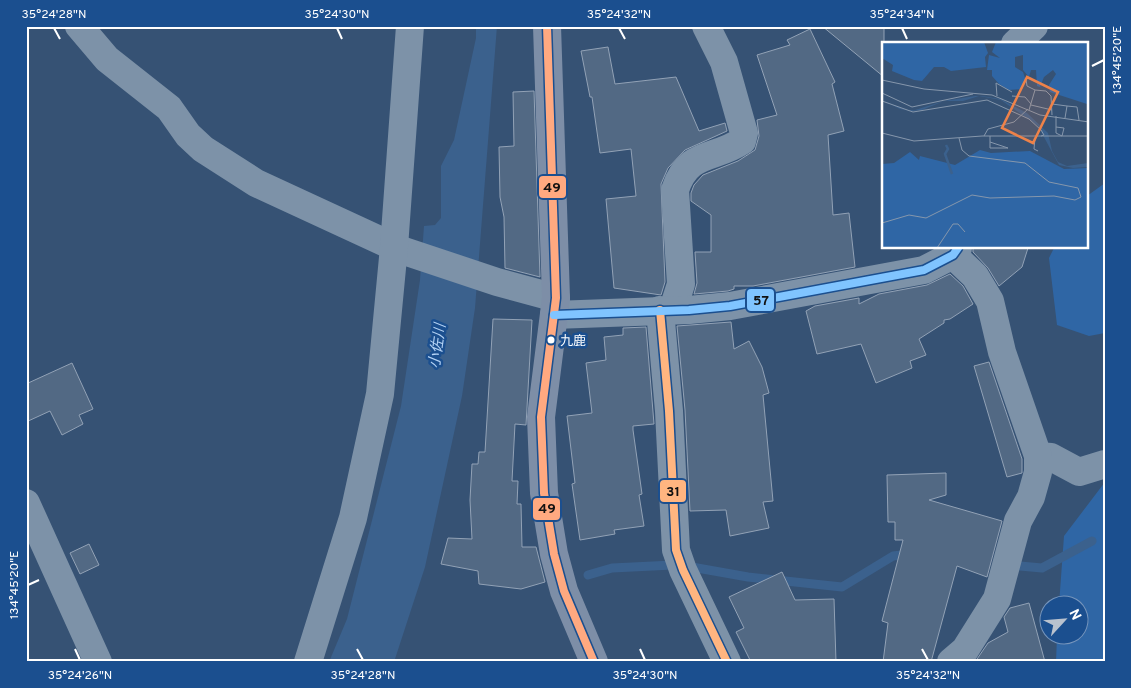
<svg xmlns="http://www.w3.org/2000/svg" width="1131" height="688" font-family="Overpass,'Noto Sans JP',sans-serif">
	<style>
		.green { fill: #2f66a5 }
		.water { fill: #3b618d }
		.lines { fill: none; stroke-linecap: round; stroke-linejoin: round }
		.stream { stroke: #3b618d; stroke-width: 9 }
		.building { fill: #526984; stroke: #92a2b6 }
		.minor { stroke: #7d92a8; stroke-width: 28 }
		.major { stroke: #7d8ea7; stroke-width: 28 }
		.bus-1-casing { stroke: #1b4f8f; stroke-width: 11 }
		.bus-2-casing { stroke: #1b4f8f; stroke-width: 11 }
		.bus-3-casing { stroke: #1b4f8f; stroke-width: 11 }
		.bus-1 { stroke: #ffa980; stroke-width: 8 }
		.bus-2 { stroke: #ffb580; stroke-width: 8 }
		.bus-3 { stroke: #80c4ff; stroke-width: 8 }
		.ticks { fill: none; stroke: #fff; stroke-width: 2 }
		.bus-dot { fill: #fff; stroke: #1b4f8f; stroke-width: 2 }
		.labels { text-anchor: middle; stroke-width: 5; stroke-linejoin: round; paint-order: stroke }
		.bus-label { font-size: 13px; fill: #fff; stroke: #1b4f8f; text-anchor: start }
		.water-label { font-size: 15px; font-style: italic; fill: #b5d3f5; stroke: #1b4f8f }
		.inset-river { fill: none; stroke: #3b618d; stroke-width: 2.5 }
		.inset-road { fill: none; stroke: #8697ac; stroke-width: 1 }
		.view { fill: #ee8249; fill-opacity: 0.15; stroke: #ee8249; stroke-width: 2.5 }
		.inset-edge { fill: none; stroke: #fff; stroke-width: 2.5 }
		.line-badge { stroke: #1b4f8f; stroke-width: 2 }
		.pale-badge-label { font-size: 14px; text-anchor: middle; font-weight: bold; fill: #111 }
		.neatline { fill: none; stroke: #fff; stroke-width: 2 }
		.ticks-label { font-size: 12px; text-anchor: middle; fill: #fff }
	</style>
	<rect width="100%" height="100%" fill="#365274"/>
	<!-- green -->
	<g class="green">
		<path d="M 1105,183 L 1105,333 L 1089,336 L 1057,325 L 1049,258 L 1054,248 L 1087,248 L 1087,196 Z"/>
		<path d="M 1105,482 L 1105,662 L 1056,662 L 1057,636 L 1078,636 L 1078,606 L 1059,605 L 1064,536 Z"/>
	</g>
	<!-- water -->
	<path class="water" d="M 476,26 L 497,26 L 475,308 L 462,396 L 425,567 L 394,662 L 329,662 L 347,619 L 401,406 L 420,280 L 424,226 L 435,225 L 441,218 L 441,166 L 454,140 L 476,38 Z"/>
	<g class="lines">
		<!-- stream -->
		<g class="stream">
			<path d="M 686,566 L 748,577 L 842,587 L 893,556 L 910,554"/>
			<path d="M 1020,566 L 1042,568 L 1092,541"/>
			<path d="M 588,575 L 612,568 L 673,565"/>
		</g>
	</g>
	<!-- building -->
	<g class="building">
		<path d="M 822,26 L 884,26 L 884,77 Z"/>
		<path d="M 810,29 L 835,82 L 832,84 L 844,131 L 828,135 L 833,215 L 849,213 L 855,267 L 753,286 L 734,286 L 734,289 L 728,291 L 694,294 L 697,283 L 695,252 L 711,252 L 711,215 L 691,201 L 691,193 L 694,185 L 703,175 L 738,161 L 755,150 L 759,136 L 757,120 L 777,115 L 757,55 L 790,45 L 787,40 Z"/>
		<path d="M 608,47 L 615,84 L 676,77 L 699,131 L 725,123 L 727,131 L 685,150 L 668,168 L 661,184 L 665,282 L 661,295 L 614,288 L 606,199 L 636,196 L 631,149 L 600,153 L 592,97 L 590,97 L 581,51 Z"/>
		<path d="M 534,91 L 540,277 L 505,268 L 504,217 L 500,197 L 499,147 L 514,146 L 513,92 Z"/>
		<path d="M 973,248 L 1028,248 L 1022,267 L 999,286 L 988,268 L 973,252 Z"/>
		<path d="M 950,274 L 963,286 L 973,304 L 950,319 L 944,320 L 944,323 L 919,339 L 926,355 L 910,361 L 912,368 L 876,383 L 861,344 L 817,354 L 806,311 L 815,306 L 859,298 L 859,304 L 879,294 L 927,285 Z"/>
		<path d="M 493,319 L 532,320 L 526,425 L 515,424 L 512,481 L 518,481 L 517,504 L 521,504 L 522,547 L 536,547 L 545,582 L 521,589 L 479,584 L 478,571 L 441,564 L 448,538 L 472,539 L 470,500 L 472,464 L 478,464 L 479,452 L 485,452 Z"/>
		<path d="M 731,322 L 734,349 L 749,341 L 762,367 L 769,393 L 763,395 L 773,501 L 763,502 L 769,528 L 730,536 L 726,510 L 690,511 L 685,410 L 677,326 Z"/>
		<path d="M 646,327 L 654,424 L 633,426 L 633,430 L 642,494 L 639,495 L 644,526 L 614,530 L 615,534 L 580,540 L 572,484 L 575,483 L 567,416 L 592,413 L 586,363 L 606,360 L 604,337 L 623,335 L 623,328 Z"/>
		<path d="M 989,362 L 1022,459 L 1022,473 L 1007,477 L 974,366 Z"/>
		<path d="M 72,363 L 93,409 L 79,415 L 83,424 L 62,435 L 50,411 L 26,422 L 26,384 Z"/>
		<path d="M 946,473 L 946,495 L 929,500 L 1002,521 L 987,577 L 957,566 L 931,662 L 883,662 L 888,623 L 882,621 L 903,540 L 895,540 L 895,522 L 888,522 L 887,475 Z"/>
		<path d="M 89,544 L 99,565 L 80,574 L 70,553 Z"/>
		<path d="M 782,572 L 795,600 L 834,599 L 836,662 L 751,662 L 736,632 L 744,628 L 729,597 Z"/>
		<path d="M 1029,603 L 1045,662 L 975,662 L 988,643 L 1008,632 L 1004,617 L 1010,608 Z"/>
	</g>
	<g class="lines">
		<!-- minor -->
		<g class="minor">
			<path d="M 79,26 L 107,59 L 169,108 L 188,135 L 203,149 L 256,183 L 401,250 L 497,282 L 556,298"/>
			<path d="M 1015,44 L 1034,26"/>
			<path d="M 673,309 L 681,284 L 675,190 C 688,150 714,160 742,141 L 744,133 L 724,62 L 706,26"/>
			<path d="M 660,310 L 669,411 L 676,550 L 683,570 L 727,662"/>
			<path d="M 554,315 L 689,310 L 730,306 L 924,270 L 953,255 L 958,248"/>
			<path d="M 1038,456 L 1051,457 L 1079,472 L 1105,464"/>
			<path d="M 26,503 L 98,662"/>
			<path d="M 308,662 L 353,518 L 380,394 L 394,247 L 410,26"/>
			<path d="M 951,662 L 965,650 L 997,599 L 1018,521 L 1031,497 L 1038,472 L 1038,456 L 1002,352 L 990,301 L 975,276 L 953,255"/>
		</g>
		<!-- major -->
		<path class="major" d="M 547,26 L 556,298 L 541,417 L 544,493 L 554,554 L 564,591 L 594,662"/>
		<!-- bus-1 casing -->
		<g class="bus-1-casing">
			<path id="bus-1" d="M 547,26 L 556,298 L 541,417 L 544,493 L 554,554 L 564,591 L 594,662"/>
		</g>
		<!-- bus-2 casing -->
		<g class="bus-2-casing">
			<path id="bus-2" d="M 660,310 L 669,411 L 676,550 L 683,570 L 727,662"/>
		</g>
		<!-- bus-3 casing -->
		<g class="bus-3-casing">
			<path id="bus-3" d="M 554,315 L 689,310 L 730,306 L 924,270 L 953,255 L 958,248"/>
		</g>
		<!-- bus-1 -->
		<use href="#bus-1" class="bus-1"/>
		<!-- bus-2 -->
		<use href="#bus-2" class="bus-2"/>
		<!-- bus-3 -->
		<use href="#bus-3" class="bus-3"/>
	</g>
	<!-- ticks -->
	<path class="ticks" d="M 54,28 L 60,39M 337,28 L 342,39M 619,28 L 625,39M 902,28 L 907,39M 1092,66 L 1104,60M 28,585 L 39,580M 75,649 L 80,660M 357,649 L 363,660M 640,649 L 645,660M 922,649 L 928,660"/>
	<!-- markers -->
	<circle class="bus-dot" cx="551" cy="340" r="4.5"/>
	<g class="labels">
		<!-- bus labels -->
		<g class="bus-label">
			<text x="560" y="345">九鹿</text>
		</g>
		<!-- water labels -->
		<g class="water-label">
			<text transform="translate(437 346) rotate(-82)" y="5">小佐川</text>
		</g>
	</g>
	<!-- overview -->
	<g transform="translate(882 42)">
		<rect width="206" height="206" fill="#365274"/>
		<path d="M 0,0 L 102,0 L 106,11 L 103,15 L 104,25 L 69,29 L 62,25 L 52,25 L 40,39 L 32,38 L 10,29 L 11,23 L 0,16 ZM 114,0 L 206,0 L 205,62 L 168,50 L 167,43 L 174,32 L 171,28 L 162,35 L 158,45 L 155,44 L 154,28 L 149,28 L 147,35 L 141,28 L 141,13 L 133,15 L 133,25 L 141,30 L 144,39 L 139,47 L 127,48 L 117,42 L 110,34 L 110,28 L 105,28 L 107,13 L 118,16 L 110,10 ZM 98,108 L 109,111 L 148,109 L 182,127 L 206,126 L 206,206 L 0,206 L 0,122 L 12,121 L 28,110 L 37,118 L 38,114 L 73,123 Z" fill="#2f66a5"/>
		<path d="M 93,54 L 100,54 L 118,57 L 145,71 L 166,91 L 170,109 L 176,120 L 185,124 L 206,121 L 206,125 L 191,126 L 177,123 L 156,84 L 119,58 L 97,54 L 81,59 L 62,59 L 40,68 L 29,69 L 18,67 L 0,58 L 24,68 L 33,68 L 62,59 Z" fill="#3b618d"/>
		<path class="inset-river" d="M 64,103 L 66,107 L 63,112 L 70,132"/>
		<path class="inset-road" d="M 144,37 L 145,44 L 153,48 L 147,68M 0,38 L 42,47 L 110,53 L 158,73 L 207,80M 153,48 L 164,49 L 169,54 L 170,73M 0,51 L 30,65 L 91,52M 115,54 L 114,41 L 130,50M 130,54 L 143,55 L 149,62M 0,59 L 31,70 L 105,58 L 147,77 L 159,88 L 162,93 L 159,94M 170,62 L 185,64 L 183,76M 149,63 L 170,68M 185,64 L 195,65 L 197,78M 174,74 L 174,91 L 180,94 L 182,86 L 174,85M 0,91 L 32,99 L 100,94 L 207,94M 102,94 L 106,87 L 132,80 L 146,67M 153,96 L 152,107 L 156,109M 108,100 L 126,106 L 108,106 L 108,94M 0,181 L 27,173 L 44,176 L 90,153 L 108,156 L 172,154 L 193,158 L 199,155 L 196,146 L 167,140 L 143,121 L 87,114 L 80,108 L 77,96M 55,206 L 71,182 L 76,182 L 83,190"/>
		<path class="view" d="M 145,35 L 176,50 L 151,101 L 120,86 Z"/>
		<rect width="206" height="206" class="inset-edge"/>
	</g>
	<g class="line-badge">
		<rect x="538" y="175" width="29" height="24" rx="5" fill="#ffa980"/>
		<rect x="746" y="288" width="29" height="24" rx="5" fill="#80c4ff"/>
		<rect x="659" y="479" width="28" height="24" rx="5" fill="#ffb580"/>
		<rect x="532" y="497" width="29" height="24" rx="5" fill="#ffa980"/>
	</g>
	<g class="pale-badge-label">
		<text x="552" y="192">49</text>
		<text x="761" y="305">57</text>
		<text x="673" y="496">31</text>
		<text x="547" y="513">49</text>
	</g>
	<!-- border -->
	<rect width="1131" height="688" fill="none" stroke="#1b4f8f" stroke-width="55"/>
	<!-- north arrow -->
	<g transform="translate(1064 620) rotate(64)"><circle r="24" fill="#1b4f8f" stroke="#7695bc"/>
	<path d="M0-4L9 19L0 12L-9 19Z" fill="#b9c2ce"/>
	<text y="-8" font-size="14" font-weight="bold" text-anchor="middle" fill="#ffffff">N</text>
	</g>
	<rect x="28" y="28" width="1076" height="632" class="neatline"/>
	<g class="ticks-label">
		<text x="54" y="18">35°24'28"N</text>
		<text x="337" y="18">35°24'30"N</text>
		<text x="619" y="18">35°24'32"N</text>
		<text x="902" y="18">35°24'34"N</text>
		<text transform="translate(1117 60) rotate(-90)" y="4">134°45'20"E</text>
		<text transform="translate(14 585) rotate(-90)" y="4">134°45'20"E</text>
		<text x="80" y="679">35°24'26"N</text>
		<text x="363" y="679">35°24'28"N</text>
		<text x="645" y="679">35°24'30"N</text>
		<text x="928" y="679">35°24'32"N</text>
	</g>
</svg>
